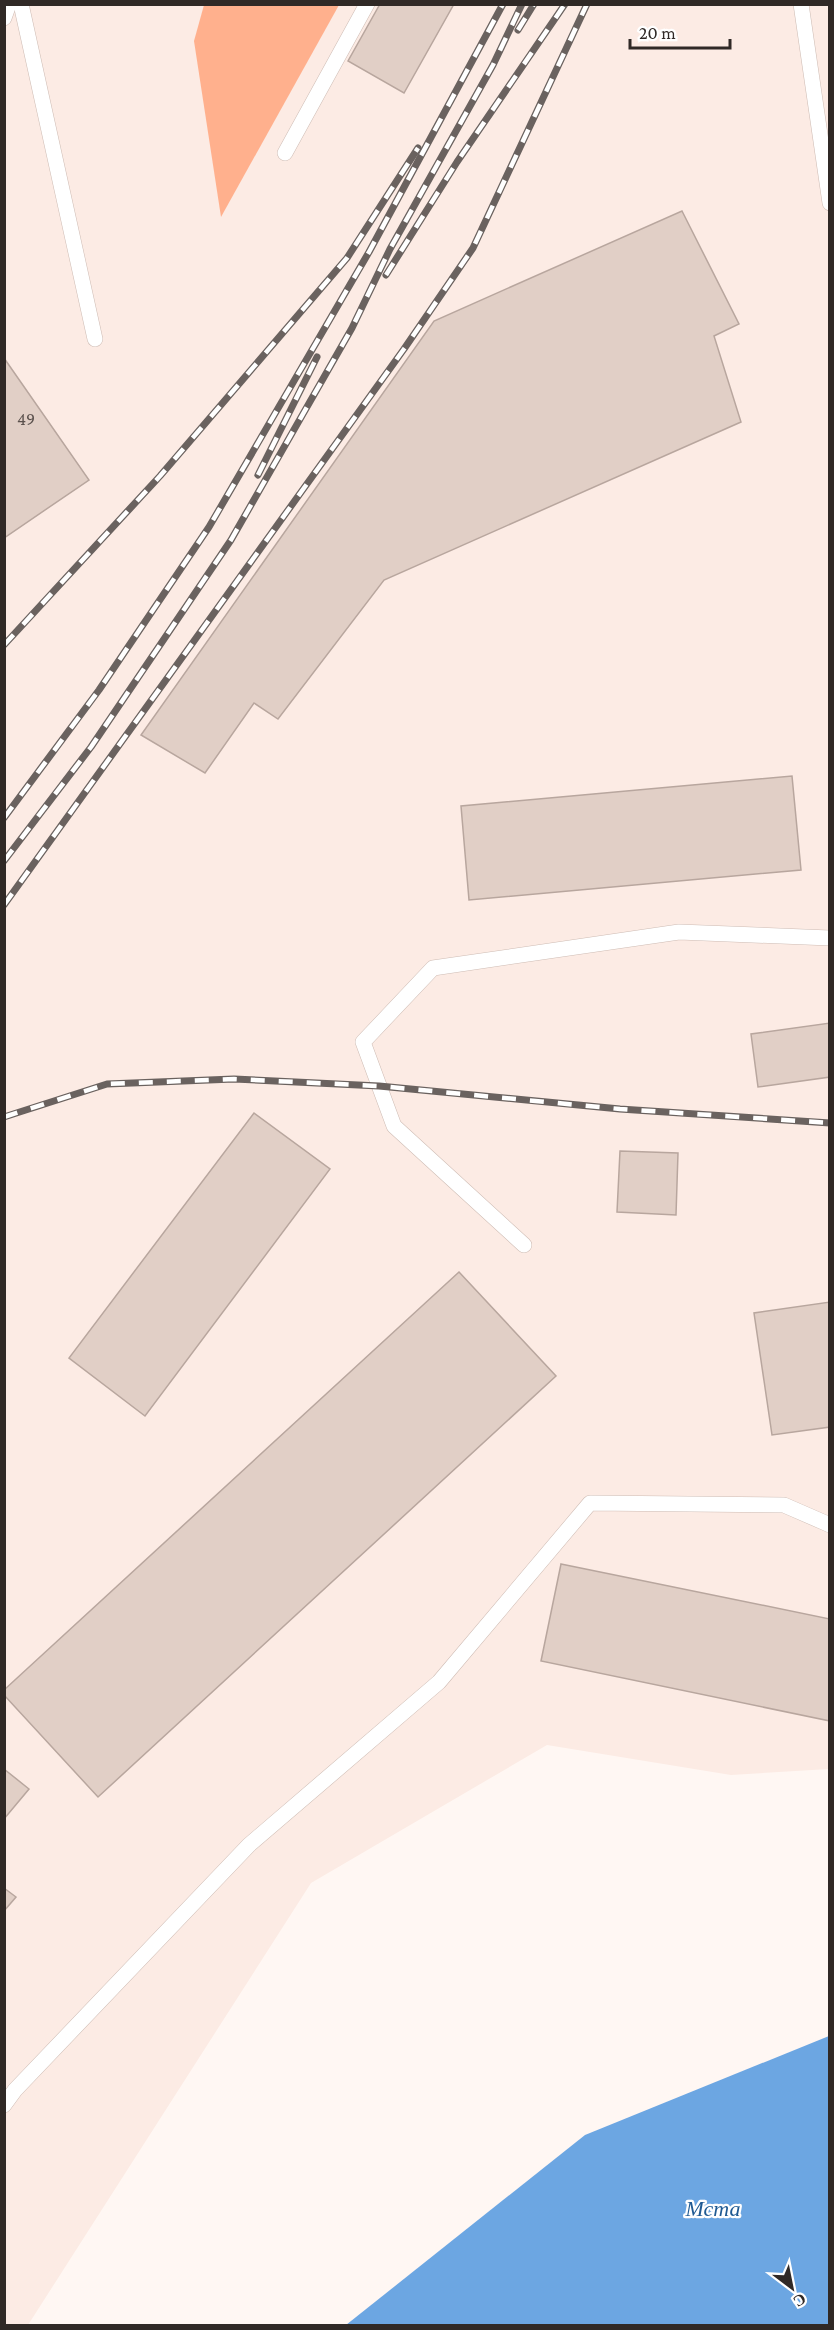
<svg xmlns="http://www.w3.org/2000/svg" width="834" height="2330" font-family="'Crimson Pro',serif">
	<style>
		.built { fill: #fcebe4 }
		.green { fill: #ffb08d }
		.water { fill: #6ca6e2 }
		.building { fill: #e1cfc6; stroke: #b8a69e; stroke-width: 1.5 }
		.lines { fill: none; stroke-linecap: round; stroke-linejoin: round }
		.service-casing { stroke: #cebcb4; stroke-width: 16 }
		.service { stroke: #fff; stroke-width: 15 }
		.rail-casing { stroke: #6a625f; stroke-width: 7 }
		.rail { stroke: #fff; stroke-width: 4.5; stroke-dasharray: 14; stroke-linecap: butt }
		.labels { text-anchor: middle; stroke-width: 4.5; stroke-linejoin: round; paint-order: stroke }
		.number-label { font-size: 18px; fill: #5c524e }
		.water-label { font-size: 22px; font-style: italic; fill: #1f5a93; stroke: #fff }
	</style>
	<rect width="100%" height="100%" fill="#fff7f3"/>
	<!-- built -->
	<path class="built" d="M 5,5 L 829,5 L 829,1769 L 731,1775 L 547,1745 L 311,1883 L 28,2325 L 5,2326 Z"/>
	<!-- green -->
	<path class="green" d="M 204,5 L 339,5 L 221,217 L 194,41 Z"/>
	<!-- water -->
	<path class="water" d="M 829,2036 L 829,2325 L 346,2325 L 585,2135 Z"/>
	<!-- building -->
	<g class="building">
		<path d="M 380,4 L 454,4 L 404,93 L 348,61 Z"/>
		<path d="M 682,211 L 739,324 L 714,336 L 741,422 L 384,580 L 278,719 L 254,703 L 205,773 L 141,735 L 434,321 Z"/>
		<path d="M 4,358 L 89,480 L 4,538 Z"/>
		<path d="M 792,776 L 801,870 L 469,900 L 461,806 Z"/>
		<path d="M 830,1023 L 830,1077 L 758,1087 L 751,1034 Z"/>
		<path d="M 254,1113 L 330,1169 L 145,1416 L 69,1358 Z"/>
		<path d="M 620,1151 L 678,1153 L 676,1215 L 617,1212 Z"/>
		<path d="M 459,1272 L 556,1376 L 98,1797 L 4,1695 L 4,1690 Z"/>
		<path d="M 830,1302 L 830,1427 L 772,1435 L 754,1313 Z"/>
		<path d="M 561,1564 L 830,1619 L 830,1721 L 541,1661 Z"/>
		<path d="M 4,1769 L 29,1789 L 4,1819 Z"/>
		<path d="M 4,1888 L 16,1897 L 4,1911 Z"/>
	</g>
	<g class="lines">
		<!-- service casing -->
		<g class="service-casing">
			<g id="service">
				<path d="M 21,4 L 95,339"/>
				<path d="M 801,4 L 830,203"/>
				<path d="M 4,18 L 9,4"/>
				<path d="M 285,153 L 367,4"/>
				<path d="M 524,1245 L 394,1126 L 363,1042 L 433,968 L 679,932 L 830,938"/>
				<path d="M 4,2105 L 15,2090 L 249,1845 L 439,1682 L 590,1503 L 784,1505 L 830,1525"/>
			</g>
		</g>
		<!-- service -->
		<use href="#service" class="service"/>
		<!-- rail casing -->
		<g class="rail-casing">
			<g id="rail">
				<path d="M 518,30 L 534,4"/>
				<path d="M 386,275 L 457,162 L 565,4"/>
				<path d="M 258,475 L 317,357"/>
				<path d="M 4,645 L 160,476 L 347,258 L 418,148"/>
				<path d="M 4,818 L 99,690 L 209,527 L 369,252 L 503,4"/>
				<path d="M 4,861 L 91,747 L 231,540 L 352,328 L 390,249 L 493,65 L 522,4"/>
				<path d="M 4,905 L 404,349 L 473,248 L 587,4"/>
				<path d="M 4,1117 L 107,1084 L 234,1079 L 379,1086 L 620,1109 L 830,1123"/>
			</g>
		</g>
		<!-- rail -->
		<use href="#rail" class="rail"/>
	</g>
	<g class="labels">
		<!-- number labels -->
		<g class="number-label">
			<text x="26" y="425">49</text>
		</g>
		<!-- water labels -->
		<g class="water-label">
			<text x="713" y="2216">Мста</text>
		</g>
	</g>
	<!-- border -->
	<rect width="834" height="2330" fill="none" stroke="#302926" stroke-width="12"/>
	<!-- north arrow -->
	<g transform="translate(792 2288) rotate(148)" stroke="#ffffff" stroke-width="4.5" paint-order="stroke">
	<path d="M0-4.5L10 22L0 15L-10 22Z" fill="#302926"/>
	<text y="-9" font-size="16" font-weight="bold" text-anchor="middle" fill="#302926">С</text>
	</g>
	<!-- scale -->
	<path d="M630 39v9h100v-9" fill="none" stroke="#302926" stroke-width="3"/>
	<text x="639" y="39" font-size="18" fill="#302926" stroke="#ffffff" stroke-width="4.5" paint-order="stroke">20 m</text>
</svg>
